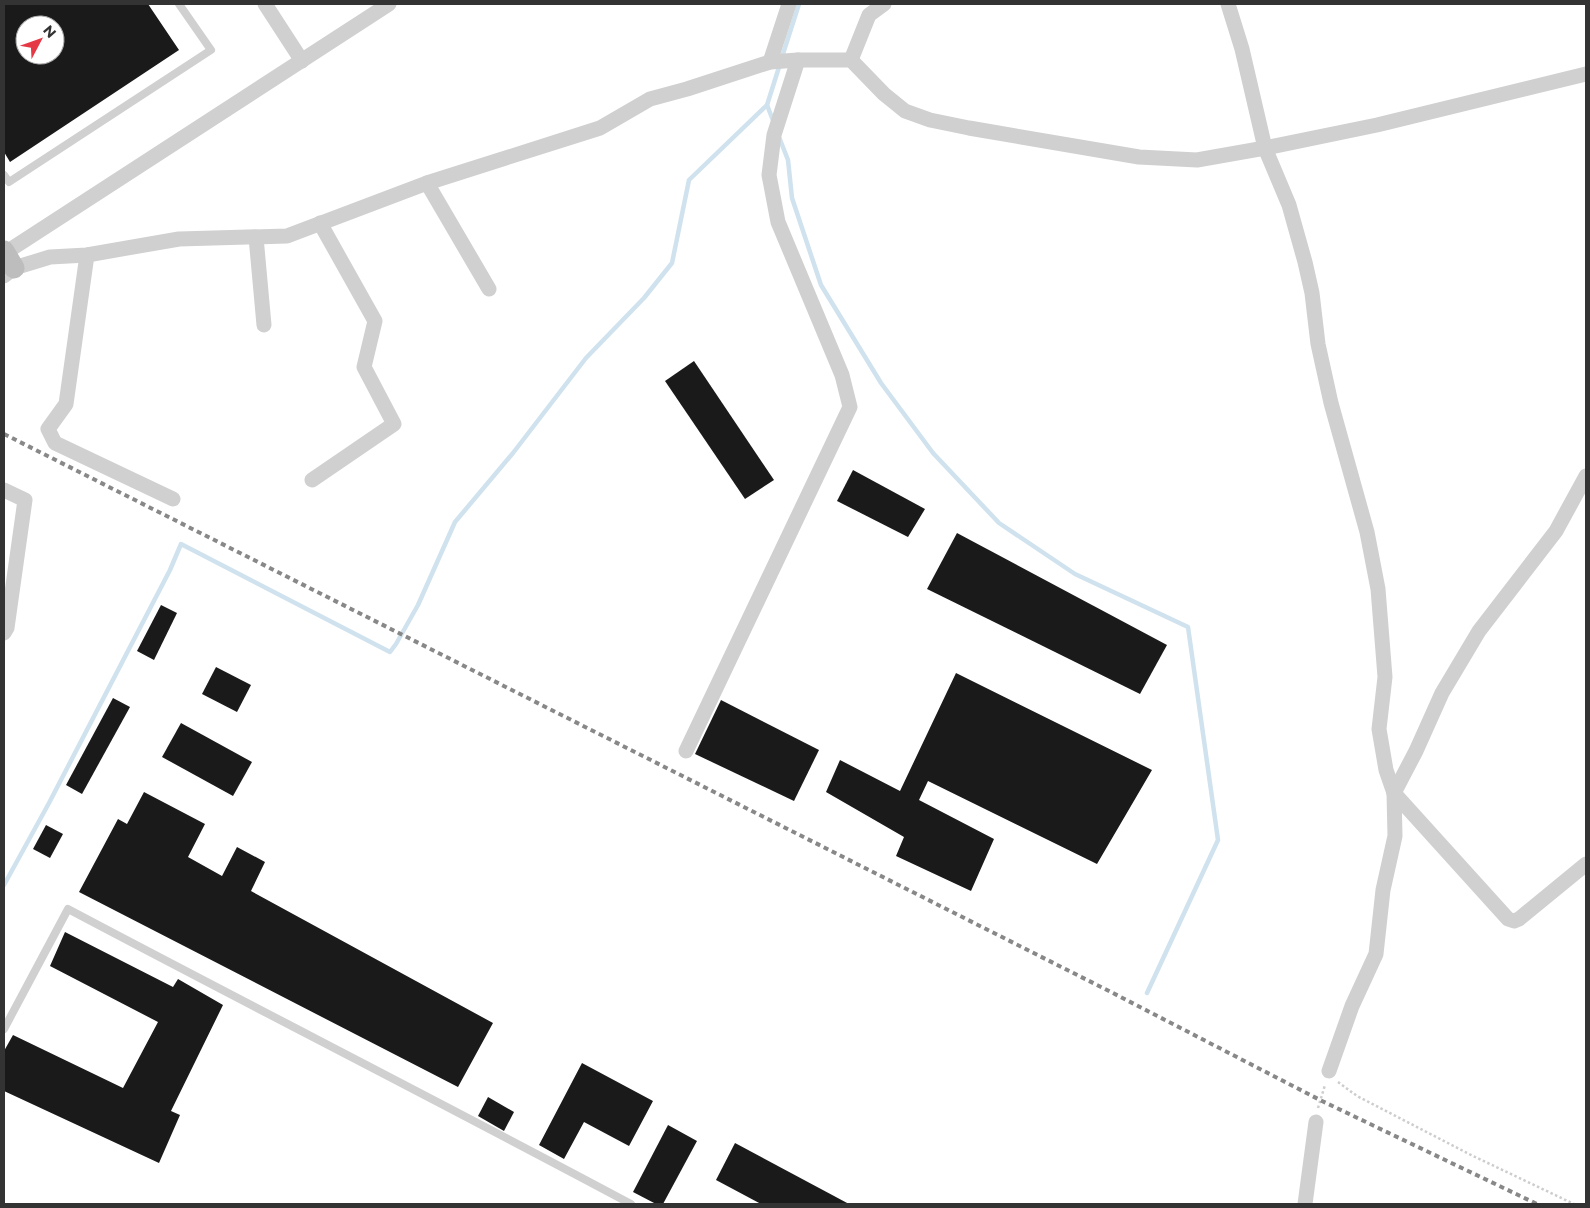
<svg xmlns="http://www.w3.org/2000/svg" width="1590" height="1208" font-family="Montserrat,sans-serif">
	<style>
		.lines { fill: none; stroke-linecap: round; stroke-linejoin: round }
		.stream { stroke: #cfe2ee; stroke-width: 4.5 }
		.building { fill: #1a1a1a; fill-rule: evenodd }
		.path { stroke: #cdcdcd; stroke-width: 2.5; stroke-dasharray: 2.5 2.5; stroke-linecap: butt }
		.lane { stroke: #d0d0d0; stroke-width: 8 }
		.street { stroke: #d0d0d0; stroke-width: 15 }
		.secondary { stroke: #bdbdbd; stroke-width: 21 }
		.rail { stroke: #888; stroke-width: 4; stroke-dasharray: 5 4; stroke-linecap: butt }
	</style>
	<rect width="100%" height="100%" fill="#fff"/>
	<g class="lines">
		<!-- stream -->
		<g class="stream">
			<path d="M 782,57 L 799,4"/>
			<path d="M 767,105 L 774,123"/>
			<path d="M 779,137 L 788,160 L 792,198 L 821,285 L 881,383 L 933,453 L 999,523 L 1075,574 L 1188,627 L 1218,840 L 1147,993"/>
			<path d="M 4,885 L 49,803 L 170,570 L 181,544 L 390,652 L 396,644 L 418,605 L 455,522 L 513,453 L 586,358 L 644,298 L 672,263 L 689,180 L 767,105 L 780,64"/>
		</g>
	</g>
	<!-- building -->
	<g class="building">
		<path d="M 4,4 L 148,4 L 179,50 L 10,162 L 4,152 ZM 25,25 L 55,25 L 55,55 L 25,55 Z"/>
		<path d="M 694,361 L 774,480 L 745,499 L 665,381 Z"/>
		<path d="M 853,470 L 925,509 L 908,537 L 837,501 Z"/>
		<path d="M 957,533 L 1167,645 L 1140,694 L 927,589 Z"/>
		<path d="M 161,605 L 177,613 L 154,660 L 137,651 Z"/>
		<path d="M 216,667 L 251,685 L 237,712 L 202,694 Z"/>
		<path d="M 956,673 L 1152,770 L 1097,864 L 928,781 L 919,800 L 994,839 L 971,891 L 896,856 L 904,837 L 826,792 L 840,760 L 900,791 Z"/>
		<path d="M 113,698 L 130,707 L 82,794 L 66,785 Z"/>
		<path d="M 721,700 L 819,750 L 794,801 L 695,754 Z"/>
		<path d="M 181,723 L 252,762 L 233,796 L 162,757 Z"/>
		<path d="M 144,792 L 205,824 L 188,857 L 222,876 L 237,847 L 265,862 L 251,891 L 493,1023 L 458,1087 L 79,892 L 118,819 L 127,824 Z"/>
		<path d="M 46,825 L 63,834 L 50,858 L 33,849 Z"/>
		<path d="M 65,932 L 173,987 L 178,979 L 223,1005 L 171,1111 L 180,1115 L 159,1163 L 4,1091 L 4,1051 L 13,1035 L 123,1088 L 158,1022 L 50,966 Z"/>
		<path d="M 582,1063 L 653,1101 L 629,1146 L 584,1122 L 564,1159 L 539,1145 Z"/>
		<path d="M 488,1097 L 514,1112 L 504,1131 L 478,1116 Z"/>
		<path d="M 668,1125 L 697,1141 L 663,1204 L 656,1204 L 633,1192 Z"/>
		<path d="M 735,1143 L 849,1204 L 761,1204 L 716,1180 Z"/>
	</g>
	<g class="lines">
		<!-- path -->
		<g class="path">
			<path d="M 1338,1082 L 1357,1096 L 1471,1155 L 1574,1204"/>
			<path d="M 1318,1108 L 1325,1085"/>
		</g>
		<!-- lane -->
		<g class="lane">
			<path d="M 4,175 L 9,182 L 211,50 L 179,4"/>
			<path d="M 4,1029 L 68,909 C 255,1008 444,1104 631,1204"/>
		</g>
		<!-- street -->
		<g class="street">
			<path d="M 265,4 L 302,61"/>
			<path d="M 1228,4 L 1242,49 L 1265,148 L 1289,205 L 1305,262 L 1312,293 L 1318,344 L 1331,403 L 1367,532 L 1378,589 L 1385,677 L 1379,729 L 1386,770 L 1394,793 L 1395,836 L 1383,890 L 1376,954 L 1352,1006 L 1329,1071"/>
			<path d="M 851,60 L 869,15 L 884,4"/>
			<path d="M 770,62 L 789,4"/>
			<path d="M 427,183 L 489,289"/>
			<path d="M 256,237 L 264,325"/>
			<path d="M 5,253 L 389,4"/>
			<path d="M 87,255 L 66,404 L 48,429 L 55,443 L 173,499"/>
			<path d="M 4,276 L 14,268 L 50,257 L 87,255 L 179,239 L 287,236 L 427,183 L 600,128 L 650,99 L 687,89 L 770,62 L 798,60 L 851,60 L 884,94 L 905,111 L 930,120 L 969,128 L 1139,157 L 1197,160 L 1265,148 L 1377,125 L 1586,74"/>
			<path d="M 312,480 L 394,424 L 364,367 L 375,321 L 320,223"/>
			<path d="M 4,490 L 25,500 L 7,628 L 4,633"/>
			<path d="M 686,751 L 850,407 L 842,375 L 778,222 L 769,175 L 774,135 L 798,60"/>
			<path d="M 1394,793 L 1416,751 L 1442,693 L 1479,631 L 1556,531 L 1586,476"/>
			<path d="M 1394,793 L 1508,919 L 1514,921 L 1519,919 L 1586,864"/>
			<path d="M 1305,1204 L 1316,1122"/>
		</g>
		<!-- secondary -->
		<path class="secondary" d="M 4,251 L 14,268"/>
		<!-- rail -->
		<path class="rail" d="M 4,434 L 1109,991 L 1320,1100 L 1537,1204"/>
	</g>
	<!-- border -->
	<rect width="1590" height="1208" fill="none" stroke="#333333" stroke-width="10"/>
	<!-- north arrow -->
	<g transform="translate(40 40) rotate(49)"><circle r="24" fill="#ffffff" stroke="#adadad"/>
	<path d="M0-4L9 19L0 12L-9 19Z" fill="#e63946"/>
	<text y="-8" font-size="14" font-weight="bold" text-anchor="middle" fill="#333333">N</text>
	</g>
</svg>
